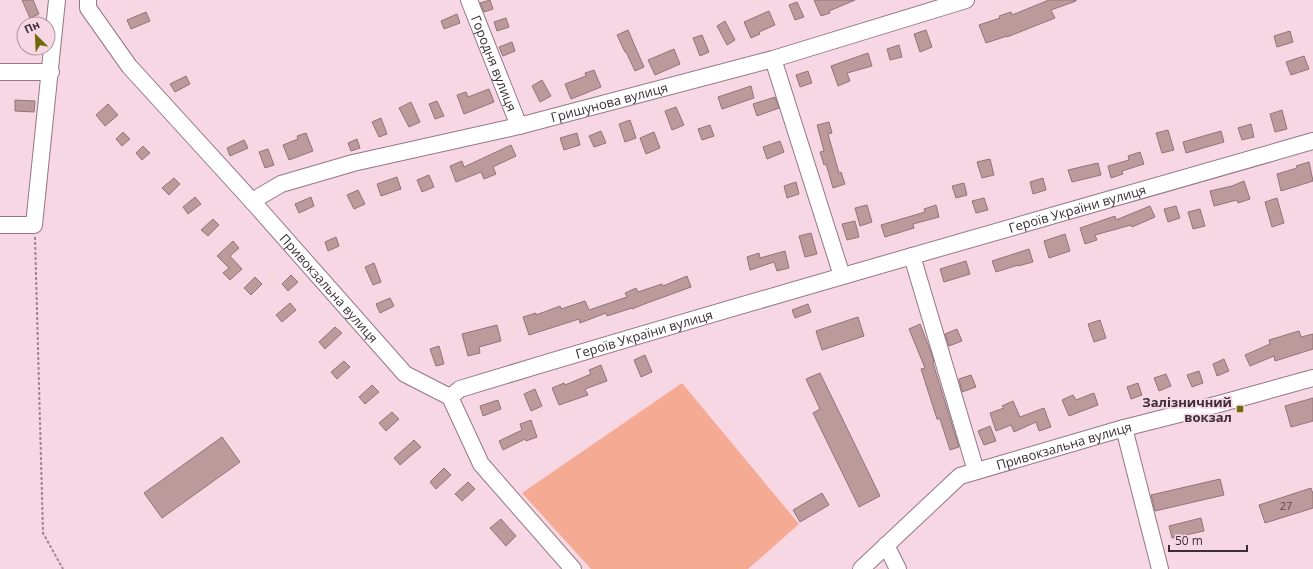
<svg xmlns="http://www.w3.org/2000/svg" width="1313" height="569" font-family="'Open Sans',sans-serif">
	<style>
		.green { fill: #f5aa94 }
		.building { fill: #bc9a9c; stroke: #937476 }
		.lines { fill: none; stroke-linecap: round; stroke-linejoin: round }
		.minor-casing { stroke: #947784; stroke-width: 18 }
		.path { stroke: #9e8691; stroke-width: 2; stroke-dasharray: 3 2; stroke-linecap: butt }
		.minor { stroke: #fff; stroke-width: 16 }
		.poi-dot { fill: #6f6b08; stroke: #f8d7e5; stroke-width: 1.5 }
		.labels { text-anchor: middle; stroke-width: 3.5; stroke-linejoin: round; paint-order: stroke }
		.number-label { font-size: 11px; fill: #5b494e }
		.street-label { font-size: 13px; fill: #3b2e34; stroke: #f8d7e5 }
		.poi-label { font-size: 13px; font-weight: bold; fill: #3b2e34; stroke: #f8d7e5; text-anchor: end }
	</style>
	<rect width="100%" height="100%" fill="#f8d7e5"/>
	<!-- green -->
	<path class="green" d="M 682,383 L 799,524 L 748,569 L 591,569 L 522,493 Z"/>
	<!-- building -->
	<g class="building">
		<path d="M 22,0 L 33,0 L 39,14 L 30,18 Z"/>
		<path d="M 490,0 L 493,9 L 484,12 L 480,3 Z"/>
		<path d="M 814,0 L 855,0 L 829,11 L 830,13 L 821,16 Z"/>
		<path d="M 1049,0 L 1076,0 L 1076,1 L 1051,10 L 1055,18 L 1007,37 L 1007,36 L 986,43 L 979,25 L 1000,18 L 999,16 L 1011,12 L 1012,15 Z"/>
		<path d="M 797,2 L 804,17 L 795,20 L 789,5 Z"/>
		<path d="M 769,11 L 775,25 L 759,32 L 760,34 L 751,38 L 744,22 Z"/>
		<path d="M 146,12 L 150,21 L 131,29 L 127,20 Z"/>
		<path d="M 457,14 L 460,23 L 444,29 L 441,21 Z"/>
		<path d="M 506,18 L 509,27 L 497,31 L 494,22 Z"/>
		<path d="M 725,21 L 735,40 L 727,45 L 717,26 Z"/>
		<path d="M 628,30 L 644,67 L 635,71 L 626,52 L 625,52 L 617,35 Z"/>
		<path d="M 926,30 L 932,47 L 920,52 L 914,34 Z"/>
		<path d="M 1290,31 L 1293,42 L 1277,47 L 1274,36 Z"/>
		<path d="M 702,35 L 709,52 L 700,56 L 693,38 Z"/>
		<path d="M 512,42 L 515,51 L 503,56 L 499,47 Z"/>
		<path d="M 899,45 L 902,57 L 890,60 L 887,49 Z"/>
		<path d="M 674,49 L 680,64 L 655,75 L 648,60 Z"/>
		<path d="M 868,53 L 872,66 L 847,73 L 850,81 L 838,86 L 831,66 Z"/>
		<path d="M 1304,56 L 1309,69 L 1291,75 L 1286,62 Z"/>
		<path d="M 594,70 L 601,87 L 571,99 L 565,84 L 586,76 L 585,73 Z"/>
		<path d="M 808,71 L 812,83 L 800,87 L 796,75 Z"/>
		<path d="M 186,76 L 190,84 L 175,92 L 170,84 Z"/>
		<path d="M 542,80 L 551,96 L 540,102 L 532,86 Z"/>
		<path d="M 751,86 L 754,98 L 722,109 L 718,97 Z"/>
		<path d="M 489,89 L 494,102 L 464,114 L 457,95 L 466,92 L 468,97 Z"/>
		<path d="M 775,97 L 779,108 L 757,116 L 753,104 Z"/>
		<path d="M 15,100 L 35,101 L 34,112 L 15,111 Z"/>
		<path d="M 437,101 L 444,116 L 435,119 L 429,104 Z"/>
		<path d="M 411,102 L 420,122 L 409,127 L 399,108 Z"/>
		<path d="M 108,104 L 118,115 L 105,126 L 96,115 Z"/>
		<path d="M 676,107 L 684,125 L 672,130 L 665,111 Z"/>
		<path d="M 1282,110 L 1287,129 L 1275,132 L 1270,114 Z"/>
		<path d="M 381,118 L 387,134 L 379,137 L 372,122 Z"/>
		<path d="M 630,120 L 636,138 L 625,142 L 619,124 Z"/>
		<path d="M 829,122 L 832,133 L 828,134 L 839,173 L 841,172 L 845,184 L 833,188 L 826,164 L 824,165 L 820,152 L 824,151 L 817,125 Z"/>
		<path d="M 1251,124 L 1254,137 L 1242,140 L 1238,128 Z"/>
		<path d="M 710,125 L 714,136 L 702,140 L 698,129 Z"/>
		<path d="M 1168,130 L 1174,150 L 1162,153 L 1156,133 Z"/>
		<path d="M 601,131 L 606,143 L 594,147 L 589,136 Z"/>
		<path d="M 1221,131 L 1224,142 L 1186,153 L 1183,142 Z"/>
		<path d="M 123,132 L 130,139 L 122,146 L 116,139 Z"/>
		<path d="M 654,132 L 660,148 L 646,154 L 640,138 Z"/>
		<path d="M 306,133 L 313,151 L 289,160 L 283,145 L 298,139 L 297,136 Z"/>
		<path d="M 577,133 L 580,145 L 564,150 L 560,138 Z"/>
		<path d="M 357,139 L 360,148 L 351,151 L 348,143 Z"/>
		<path d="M 244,140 L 248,148 L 230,156 L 227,148 Z"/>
		<path d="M 780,141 L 784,152 L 767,159 L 763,147 Z"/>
		<path d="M 511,145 L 516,156 L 493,167 L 496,174 L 484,179 L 481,172 L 456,182 L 450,166 L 462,161 L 464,167 Z"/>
		<path d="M 143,146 L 150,153 L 142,160 L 136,153 Z"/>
		<path d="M 268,149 L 274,165 L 265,168 L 259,152 Z"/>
		<path d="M 1140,152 L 1144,164 L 1122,171 L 1123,174 L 1111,178 L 1108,166 L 1129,160 L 1128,156 Z"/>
		<path d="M 990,159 L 994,175 L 982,178 L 977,162 Z"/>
		<path d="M 1309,162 L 1313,181 L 1281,191 L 1277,174 L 1297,168 L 1296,166 Z"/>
		<path d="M 1098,163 L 1101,175 L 1072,182 L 1068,170 Z"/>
		<path d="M 429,175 L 434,187 L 422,192 L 417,180 Z"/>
		<path d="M 397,177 L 401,189 L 381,196 L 377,184 Z"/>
		<path d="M 174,178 L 180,184 L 169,195 L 162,188 Z"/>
		<path d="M 1043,178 L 1046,190 L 1033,194 L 1030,182 Z"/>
		<path d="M 1244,181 L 1250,199 L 1238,203 L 1237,200 L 1214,206 L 1210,191 L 1232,186 Z"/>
		<path d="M 796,182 L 799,194 L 787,198 L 784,186 Z"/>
		<path d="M 964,183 L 967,195 L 956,198 L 952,186 Z"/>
		<path d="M 358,190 L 365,204 L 354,209 L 347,195 Z"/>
		<path d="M 195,197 L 201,204 L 188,214 L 183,207 Z"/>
		<path d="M 311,197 L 314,206 L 299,213 L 295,204 Z"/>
		<path d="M 984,198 L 988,210 L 976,213 L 972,201 Z"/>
		<path d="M 1277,198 L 1284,223 L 1272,227 L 1265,202 Z"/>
		<path d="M 867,205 L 872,222 L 860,226 L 855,208 Z"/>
		<path d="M 936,205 L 939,217 L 913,224 L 914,228 L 885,237 L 881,225 L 925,212 L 924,209 Z"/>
		<path d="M 1150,206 L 1155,217 L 1132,227 L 1131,225 L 1095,235 L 1097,240 L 1085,244 L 1080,228 L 1115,216 L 1116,220 Z"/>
		<path d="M 1176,206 L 1180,218 L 1168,222 L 1164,209 Z"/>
		<path d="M 1200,209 L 1205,226 L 1193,229 L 1188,212 Z"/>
		<path d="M 213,219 L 219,225 L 208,236 L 201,230 Z"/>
		<path d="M 855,221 L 859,237 L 847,240 L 842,224 Z"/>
		<path d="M 811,233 L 817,254 L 805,257 L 799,236 Z"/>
		<path d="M 1065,234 L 1070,251 L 1049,258 L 1044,241 Z"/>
		<path d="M 336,237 L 339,246 L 328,251 L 325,242 Z"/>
		<path d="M 233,241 L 239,248 L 230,256 L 242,269 L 230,280 L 223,273 L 229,268 L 217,256 Z"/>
		<path d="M 1029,249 L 1033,262 L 1018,266 L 1018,265 L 996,272 L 992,261 Z"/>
		<path d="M 785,251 L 789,268 L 777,271 L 774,262 L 750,270 L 747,257 L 759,253 L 760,258 Z"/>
		<path d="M 966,261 L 970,274 L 944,282 L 940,269 Z"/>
		<path d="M 374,263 L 381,282 L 373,285 L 365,267 Z"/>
		<path d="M 291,275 L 298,282 L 288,291 L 282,284 Z"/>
		<path d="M 687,276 L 691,287 L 647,303 L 632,309 L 632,308 L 607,316 L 606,313 L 580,323 L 579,319 L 529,335 L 523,317 L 536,313 L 536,315 L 560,306 L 561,309 L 585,301 L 589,310 L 627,297 L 625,293 L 636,288 L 638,292 L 662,284 L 663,286 Z"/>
		<path d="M 255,277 L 262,284 L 251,295 L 244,288 Z"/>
		<path d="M 390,298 L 394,306 L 380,313 L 376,304 Z"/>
		<path d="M 290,303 L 296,310 L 282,322 L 276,315 Z"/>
		<path d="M 808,304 L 811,312 L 795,318 L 792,310 Z"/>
		<path d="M 858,317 L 864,336 L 822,350 L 816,331 Z"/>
		<path d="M 1100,320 L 1106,338 L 1094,342 L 1088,324 Z"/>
		<path d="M 920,324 L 931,352 L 934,362 L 933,363 L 959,447 L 950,450 L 940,419 L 937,419 L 921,369 L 925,368 L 909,329 Z"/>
		<path d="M 497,325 L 501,341 L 479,347 L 480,353 L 468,356 L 462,334 Z"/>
		<path d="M 335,327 L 342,333 L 325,349 L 319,342 Z"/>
		<path d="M 957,329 L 962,341 L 949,346 L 945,334 Z"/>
		<path d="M 1299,331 L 1301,337 L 1313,334 L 1313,349 L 1275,361 L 1274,356 L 1250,366 L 1245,355 L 1270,344 L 1269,340 Z"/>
		<path d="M 439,346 L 444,364 L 436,366 L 430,349 Z"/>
		<path d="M 645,355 L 652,372 L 641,377 L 634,360 Z"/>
		<path d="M 1224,359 L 1229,371 L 1217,376 L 1213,364 Z"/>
		<path d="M 344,361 L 350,367 L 337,379 L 331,372 Z"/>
		<path d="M 601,365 L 607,381 L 585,389 L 588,395 L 559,405 L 552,388 L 564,383 L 565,385 L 591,374 L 589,370 Z"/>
		<path d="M 1199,371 L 1203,383 L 1192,387 L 1187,375 Z"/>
		<path d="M 820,373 L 880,496 L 859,507 L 813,413 L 820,409 L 806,379 Z"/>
		<path d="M 1166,374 L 1171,386 L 1159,391 L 1154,378 Z"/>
		<path d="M 971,375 L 976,387 L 962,392 L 959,379 Z"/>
		<path d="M 1138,383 L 1142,395 L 1131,399 L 1127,387 Z"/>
		<path d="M 372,385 L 379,392 L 365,404 L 359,397 Z"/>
		<path d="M 535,389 L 542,406 L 531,411 L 524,394 Z"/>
		<path d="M 1094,393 L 1098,405 L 1069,416 L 1062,400 L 1073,395 L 1076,400 Z"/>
		<path d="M 1313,398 L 1313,421 L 1291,427 L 1285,406 Z"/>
		<path d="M 498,400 L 501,409 L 483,416 L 480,406 Z"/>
		<path d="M 1013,401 L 1020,417 L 1044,408 L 1051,427 L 1039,431 L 1036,422 L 1014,432 L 1011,425 L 996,431 L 990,413 L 1004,408 L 1002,406 Z"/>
		<path d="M 392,412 L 399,419 L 386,431 L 379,423 Z"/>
		<path d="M 531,420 L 537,437 L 526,441 L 525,439 L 503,450 L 499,441 L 522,430 L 520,424 Z"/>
		<path d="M 990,426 L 996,441 L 984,445 L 978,431 Z"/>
		<path d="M 222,437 L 240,462 L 162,518 L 144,493 Z"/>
		<path d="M 414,440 L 421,447 L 400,465 L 394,458 Z"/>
		<path d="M 444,468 L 451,475 L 436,489 L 430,482 Z"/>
		<path d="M 1220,479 L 1224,495 L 1155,511 L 1151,495 Z"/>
		<path d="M 468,482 L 475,489 L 462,501 L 455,494 Z"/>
		<path d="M 1311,488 L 1313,494 L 1313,508 L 1265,523 L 1259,505 Z"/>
		<path d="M 822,493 L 829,505 L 800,522 L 793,510 Z"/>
		<path d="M 1201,518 L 1204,531 L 1172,538 L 1169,526 Z"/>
		<path d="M 501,519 L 516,536 L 506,546 L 490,528 Z"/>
	</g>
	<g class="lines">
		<!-- minor casing -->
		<g class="minor-casing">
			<g id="minor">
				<path id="s1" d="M 88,0 L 88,8 L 129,66 L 252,201 L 405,374 L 450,397 L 481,464 L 573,569"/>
				<path id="s2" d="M 469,0 L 519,126"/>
				<path d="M 773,59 L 842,276"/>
				<path d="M 0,72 L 51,72"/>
				<path id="s3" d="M 252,201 L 281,184 L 353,163 L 519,126 L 773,59 L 966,0"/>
				<path d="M 0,225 L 34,225 L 57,0"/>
				<path d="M 912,256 L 976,471"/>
				<path id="s4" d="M 450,397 L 460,389 C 743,303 1028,223 1313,141"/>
				<path d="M 1124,428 L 1160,569"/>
				<path d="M 886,545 L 898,569"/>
				<path id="s5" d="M 861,569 L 960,476 L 1124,428 L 1219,404 L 1313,378"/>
			</g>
		</g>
		<!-- path -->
		<path class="path" d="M 35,237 L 43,533 L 63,569"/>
		<!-- minor -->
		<use href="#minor" class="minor"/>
	</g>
	<!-- markers -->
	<rect class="poi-dot" x="1236" y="405" width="8" height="8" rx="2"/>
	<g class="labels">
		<!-- number labels -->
		<g class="number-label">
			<text x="1286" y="510">27</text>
		</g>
		<!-- street labels -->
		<g class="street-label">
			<text dy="5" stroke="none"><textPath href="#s2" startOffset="68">Городня вулиця</textPath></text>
			<text dy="5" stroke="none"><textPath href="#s3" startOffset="372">Гришунова вулиця</textPath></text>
			<text dy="5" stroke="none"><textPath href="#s4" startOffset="656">Героїв України вулиця</textPath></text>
			<text dy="5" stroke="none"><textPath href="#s1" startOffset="378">Привокзальна вулиця</textPath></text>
			<text dy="5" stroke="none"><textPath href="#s4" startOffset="205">Героїв України вулиця</textPath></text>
			<text dy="5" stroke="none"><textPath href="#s5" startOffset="244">Привокзальна вулиця</textPath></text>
		</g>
		<!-- poi labels -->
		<g class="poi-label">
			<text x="1232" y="407">Залізничний<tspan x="1232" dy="15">вокзал</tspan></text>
		</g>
	</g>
	<!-- north arrow -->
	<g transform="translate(36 36) rotate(336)"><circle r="19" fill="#f8d7e5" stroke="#ac939e"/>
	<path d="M0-3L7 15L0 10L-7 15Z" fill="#6f6b08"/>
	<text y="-6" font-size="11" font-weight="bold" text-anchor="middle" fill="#3b2e34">Пн</text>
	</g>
	<!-- scale -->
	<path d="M1169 545v6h78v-6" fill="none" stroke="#3b2e34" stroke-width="2"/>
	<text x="1175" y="545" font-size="12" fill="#3b2e34" stroke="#f8d7e5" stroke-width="3" paint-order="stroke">50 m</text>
</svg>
